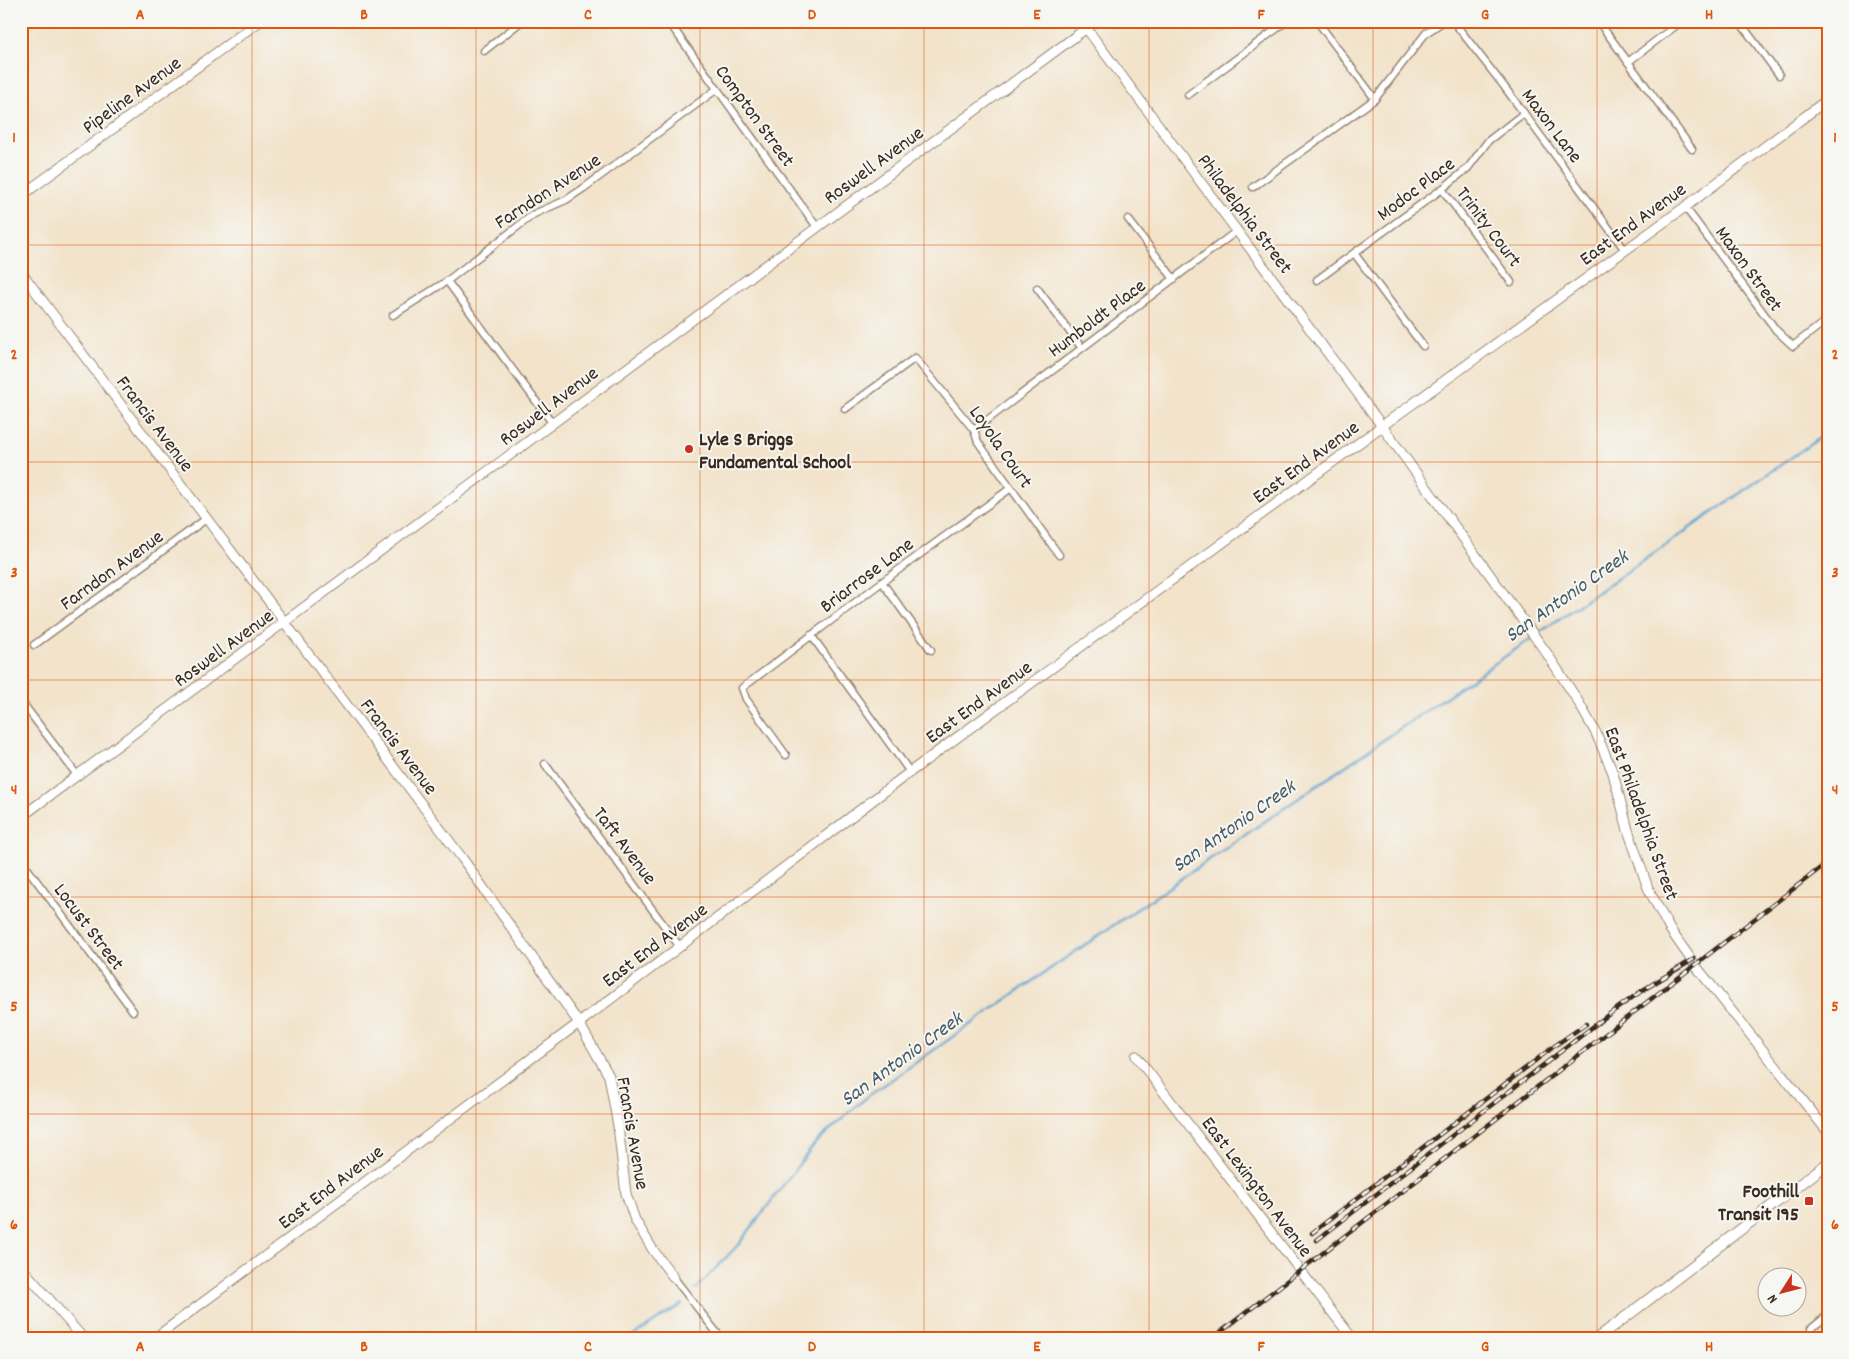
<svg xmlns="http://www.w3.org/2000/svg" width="1849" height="1359" font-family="Dekko,sans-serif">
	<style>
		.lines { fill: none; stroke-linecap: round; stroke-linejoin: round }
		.stream { stroke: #59a1cf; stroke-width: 2.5 }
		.street-casing { stroke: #968674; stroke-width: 9 }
		.secondary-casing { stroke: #968674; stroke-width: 11 }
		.primary-casing { stroke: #968674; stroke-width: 12 }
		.street { stroke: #fff; stroke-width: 6 }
		.secondary { stroke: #fff; stroke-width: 9 }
		.primary { stroke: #fff; stroke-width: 10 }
		.rail-casing { stroke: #3b2a1e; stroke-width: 4.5 }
		.rail { stroke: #f6f6f2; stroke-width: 2.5; stroke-dasharray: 8; stroke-linecap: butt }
		.grid { fill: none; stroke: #df570d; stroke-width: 1; stroke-opacity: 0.55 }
		.poi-dot { fill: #c8321e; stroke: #f6f6f2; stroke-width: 2 }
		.labels { text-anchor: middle; stroke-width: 4; stroke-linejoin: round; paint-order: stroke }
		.street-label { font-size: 20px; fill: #3b2a1e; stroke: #f6f6f2 }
		.poi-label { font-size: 20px; font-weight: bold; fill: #3b2a1e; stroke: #f6f6f2; text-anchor: start }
		.water-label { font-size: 21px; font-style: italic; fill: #475a65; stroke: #f6f6f2 }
		.neatline { fill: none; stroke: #df570d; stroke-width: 2 }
		.grid-label { font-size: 16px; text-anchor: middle; font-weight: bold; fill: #df570d }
	</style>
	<rect width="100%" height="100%" fill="#f6f6f2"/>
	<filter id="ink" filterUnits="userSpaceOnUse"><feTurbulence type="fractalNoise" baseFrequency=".02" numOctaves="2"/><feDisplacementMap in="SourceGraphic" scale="10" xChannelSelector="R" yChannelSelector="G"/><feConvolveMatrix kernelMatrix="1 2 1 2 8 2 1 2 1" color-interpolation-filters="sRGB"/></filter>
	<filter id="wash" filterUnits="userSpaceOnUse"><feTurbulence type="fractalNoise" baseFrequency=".0096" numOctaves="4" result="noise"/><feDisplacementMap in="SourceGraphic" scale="20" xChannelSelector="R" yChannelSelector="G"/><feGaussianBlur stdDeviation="1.12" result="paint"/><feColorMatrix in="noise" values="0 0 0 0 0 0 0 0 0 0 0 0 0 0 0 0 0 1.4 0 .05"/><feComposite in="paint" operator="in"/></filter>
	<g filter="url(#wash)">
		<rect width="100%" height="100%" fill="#f2e3ca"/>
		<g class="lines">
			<!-- stream -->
			<g class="stream">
				<path d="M 1536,635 L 1828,432"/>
				<path d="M 696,1289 L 738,1245 L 816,1142 L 867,1097 L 1028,984 L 1532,638"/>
				<path d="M 630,1338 L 682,1304"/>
			</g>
		</g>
	</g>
	<g filter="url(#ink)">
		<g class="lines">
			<!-- street casing -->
			<g class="street-casing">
				<g id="street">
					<path d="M 668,21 L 817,227"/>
					<path d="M 1317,21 L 1375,99"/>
					<path d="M 1453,21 L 1503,85 L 1625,250"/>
					<path d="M 1598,21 L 1692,149"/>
					<path d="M 1739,21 L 1779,75"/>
					<path d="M 484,51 L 522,21"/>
					<path d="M 1628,62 L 1682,21"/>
					<path d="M 1188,95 L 1287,21"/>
					<path d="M 1253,187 L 1375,99 L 1426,33 L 1444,21"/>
					<path d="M 1442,189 L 1511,282"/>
					<path d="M 1685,207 L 1776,330 L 1793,346 L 1828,319"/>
					<path d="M 1128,219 L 1174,279"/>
					<path d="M 1354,253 L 1423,346"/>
					<path d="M 1317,280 L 1442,189 L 1468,168 L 1488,141 L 1524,113"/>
					<path d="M 447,281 L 553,424"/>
					<path d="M 1037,288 L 1081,347"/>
					<path d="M 393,315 L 447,281 L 534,214 L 566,200 L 584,188 L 717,89"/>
					<path d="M 845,409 L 915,358 L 974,430 L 978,442 L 1059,555"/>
					<path d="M 974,430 L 1238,230"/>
					<path d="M 882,582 L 931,650"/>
					<path d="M 811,635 L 910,772"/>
					<path d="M 34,645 L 206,519"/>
					<path d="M 21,701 L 77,775"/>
					<path d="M 786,755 L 746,699 L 742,688 L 882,582 L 1011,488"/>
					<path d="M 545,764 L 680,947"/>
					<path d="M 21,860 L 133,1011"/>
					<path d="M 674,1278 L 721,1338"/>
					<path d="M 1817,1338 L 1811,1329 L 1828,1315"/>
				</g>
			</g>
			<!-- secondary casing -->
			<g class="secondary-casing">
				<g id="secondary">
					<path d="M 1081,21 L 1382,426 L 1548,655 L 1576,698 L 1596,733 L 1613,773 L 1628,830 L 1648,888 L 1669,928 L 1695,965 L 1828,1132"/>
					<path d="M 21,196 L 260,21"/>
					<path d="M 21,272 L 462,858 L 579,1023 L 609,1076 L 618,1126 L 626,1194 L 635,1220 L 653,1250 L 674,1278"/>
					<path d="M 21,817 L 1096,21"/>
					<path d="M 1136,1056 L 1352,1338"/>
					<path d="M 21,1267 L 83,1338"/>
					<path d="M 155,1338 L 579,1023 L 910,772 L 1382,426 L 1685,207 L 1828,99"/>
				</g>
			</g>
			<!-- primary casing -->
			<g class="primary-casing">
				<path id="primary" d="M 1598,1338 L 1828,1163"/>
			</g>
			<!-- street -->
			<use href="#street" class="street"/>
			<!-- secondary -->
			<use href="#secondary" class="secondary"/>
			<!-- primary -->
			<use href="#primary" class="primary"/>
			<!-- rail casing -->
			<g class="rail-casing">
				<g id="rail">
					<path d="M 1312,1233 L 1553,1047 L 1586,1024"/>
					<path d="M 1317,1240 L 1608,1015 L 1643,990 L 1694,959"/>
					<path d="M 1213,1338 L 1828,862"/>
				</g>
			</g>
			<!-- rail -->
			<use href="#rail" class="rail"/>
		</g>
	</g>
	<!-- grid -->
	<path class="grid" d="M 252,21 L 252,1338M 476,21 L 476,1338M 700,21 L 700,1338M 924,21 L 924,1338M 1149,21 L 1149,1338M 1373,21 L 1373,1338M 1597,21 L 1597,1338M 21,245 L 1828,245M 21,462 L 1828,462M 21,680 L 1828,680M 21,897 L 1828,897M 21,1114 L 1828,1114"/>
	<!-- markers -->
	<g class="poi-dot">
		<circle cx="689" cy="449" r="5"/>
		<rect x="1804" y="1196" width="10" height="10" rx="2.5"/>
	</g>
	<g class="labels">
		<!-- street labels -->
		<g class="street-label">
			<text transform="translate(131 94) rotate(-36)" y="7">Pipeline Avenue</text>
			<text transform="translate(756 115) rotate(54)" y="7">Compton Street</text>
			<text transform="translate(1553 125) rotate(53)" y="7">Maxon Lane</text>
			<text transform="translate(873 164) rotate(-36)" y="7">Roswell Avenue</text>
			<text transform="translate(1415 188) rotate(-37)" y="7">Modoc Place</text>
			<text transform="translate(547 190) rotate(-33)" y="7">Farndon Avenue</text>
			<text transform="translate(1246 213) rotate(53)" y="7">Philadelphia Street</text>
			<text transform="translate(1632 223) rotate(-36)" y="7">East End Avenue</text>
			<text transform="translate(1490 226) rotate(53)" y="7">Trinity Court</text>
			<text transform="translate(1750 268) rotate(54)" y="7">Maxon Street</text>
			<text transform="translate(1096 317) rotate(-37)" y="7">Humboldt Place</text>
			<text transform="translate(548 405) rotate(-37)" y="7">Roswell Avenue</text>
			<text transform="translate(156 423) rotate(53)" y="7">Francis Avenue</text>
			<text transform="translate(1002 446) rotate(55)" y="7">Loyola Court</text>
			<text transform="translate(1305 461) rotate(-36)" y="7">East End Avenue</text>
			<text transform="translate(111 569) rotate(-36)" y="7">Farndon Avenue</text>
			<text transform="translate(866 574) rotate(-37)" y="7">Briarrose Lane</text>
			<text transform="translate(223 647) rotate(-36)" y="7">Roswell Avenue</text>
			<text transform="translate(978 701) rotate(-36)" y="7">East End Avenue</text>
			<text transform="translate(400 746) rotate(53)" y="7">Francis Avenue</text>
			<text transform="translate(1643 813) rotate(70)" y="7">East Philadelphia Street</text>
			<text transform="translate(626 845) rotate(53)" y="7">Taft Avenue</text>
			<text transform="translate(90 926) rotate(53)" y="7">Locust Street</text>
			<text transform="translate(654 944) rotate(-37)" y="7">East End Avenue</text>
			<text transform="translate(634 1133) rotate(80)" y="7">Francis Avenue</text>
			<text transform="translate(330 1186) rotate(-37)" y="7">East End Avenue</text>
			<text transform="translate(1258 1186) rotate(53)" y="7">East Lexington Avenue</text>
		</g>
		<!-- poi labels -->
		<g class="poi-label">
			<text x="699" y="445">Lyle S Briggs<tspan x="699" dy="23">Fundamental School</tspan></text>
			<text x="1799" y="1197" text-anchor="end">Foothill<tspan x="1799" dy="23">Transit 195</tspan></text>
		</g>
		<!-- water labels -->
		<g class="water-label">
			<text transform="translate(1566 595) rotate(-35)" y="7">San Antonio Creek</text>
			<text transform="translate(1233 825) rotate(-35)" y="7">San Antonio Creek</text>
			<text transform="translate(901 1058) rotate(-36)" y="7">San Antonio Creek</text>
		</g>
	</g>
	<!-- margin -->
	<rect width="1849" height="1359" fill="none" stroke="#f6f6f2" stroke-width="55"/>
	<!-- north arrow -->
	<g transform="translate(1782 1292) rotate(234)"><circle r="24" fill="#f6f6f2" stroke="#aba49d"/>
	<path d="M0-4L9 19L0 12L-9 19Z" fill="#c8321e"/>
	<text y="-8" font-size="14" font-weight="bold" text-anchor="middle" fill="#3b2a1e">N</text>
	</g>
	<rect x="28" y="28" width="1794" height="1304" class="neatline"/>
	<g class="grid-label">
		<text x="140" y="19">A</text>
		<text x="364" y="19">B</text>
		<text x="588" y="19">C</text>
		<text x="812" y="19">D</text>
		<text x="1037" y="19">E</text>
		<text x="1261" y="19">F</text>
		<text x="1485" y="19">G</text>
		<text x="1709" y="19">H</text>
		<text x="14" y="142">1</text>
		<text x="1835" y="142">1</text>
		<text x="14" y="359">2</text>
		<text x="1835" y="359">2</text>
		<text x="14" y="577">3</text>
		<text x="1835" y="577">3</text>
		<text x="14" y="794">4</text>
		<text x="1835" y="794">4</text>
		<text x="14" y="1011">5</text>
		<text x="1835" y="1011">5</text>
		<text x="14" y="1229">6</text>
		<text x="1835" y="1229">6</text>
		<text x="140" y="1351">A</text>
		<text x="364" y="1351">B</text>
		<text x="588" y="1351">C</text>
		<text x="812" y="1351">D</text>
		<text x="1037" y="1351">E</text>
		<text x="1261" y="1351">F</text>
		<text x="1485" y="1351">G</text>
		<text x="1709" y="1351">H</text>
	</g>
</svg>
